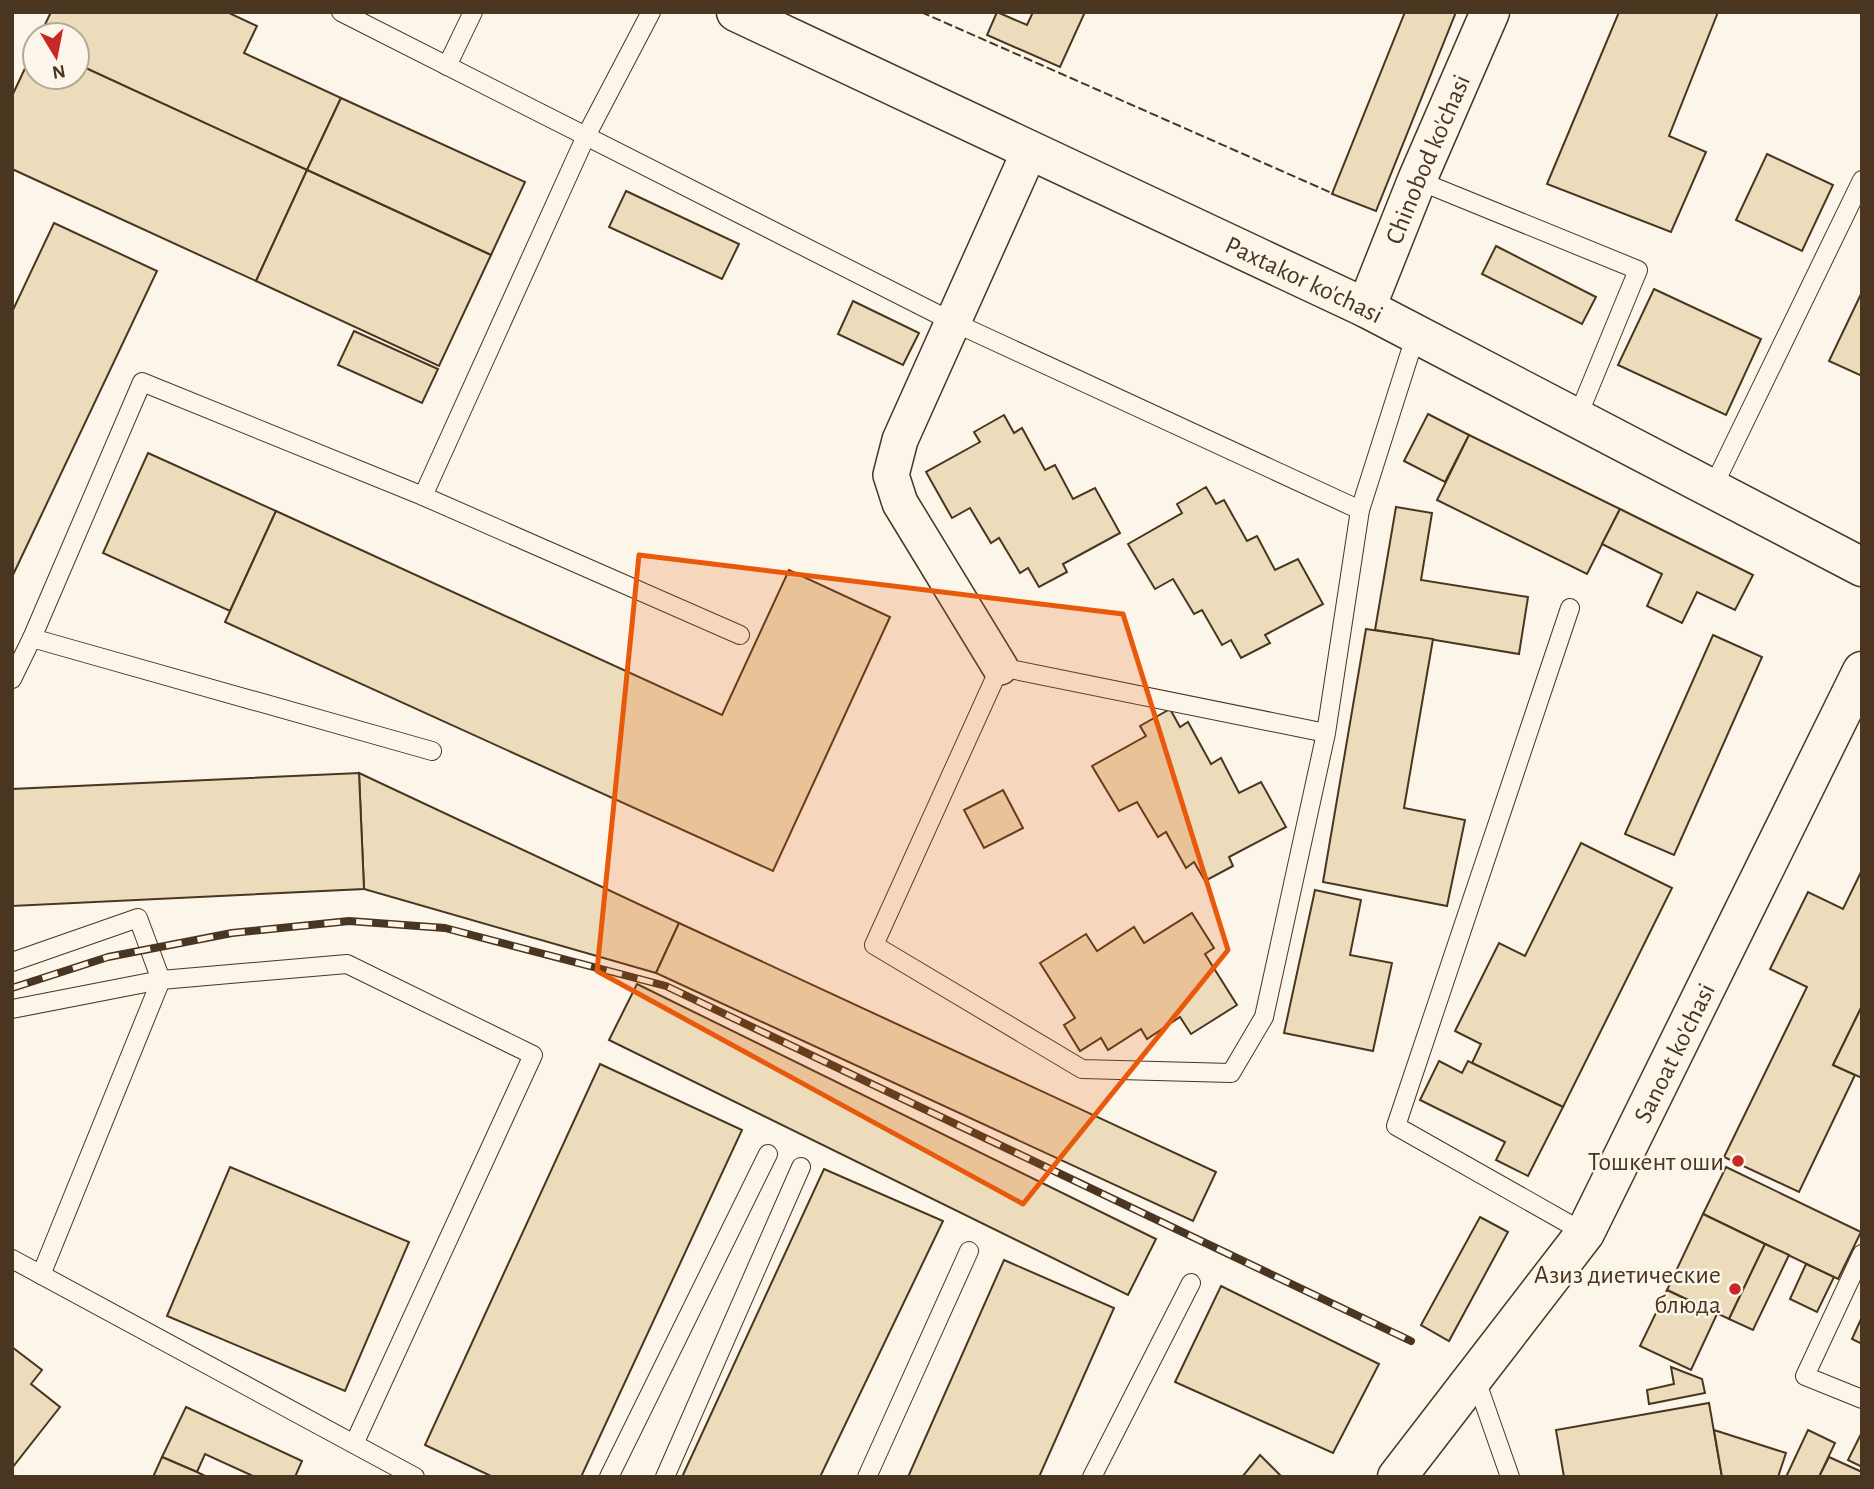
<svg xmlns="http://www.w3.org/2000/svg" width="1874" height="1489" font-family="'Alegreya Sans',sans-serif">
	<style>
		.building { fill: #ecdcbc; stroke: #4a3520; stroke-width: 2 }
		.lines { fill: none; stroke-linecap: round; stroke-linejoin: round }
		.service-casing { stroke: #4a3520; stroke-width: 20 }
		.minor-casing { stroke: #4a3520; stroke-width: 38 }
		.tertiary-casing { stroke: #4a3520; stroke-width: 41 }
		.secondary-casing { stroke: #4a3520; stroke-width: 41 }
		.service { stroke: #fbf6e9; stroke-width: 18 }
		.minor { stroke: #fbf6e9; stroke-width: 35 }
		.tertiary { stroke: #fbf6e9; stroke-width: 38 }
		.secondary { stroke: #fbf6e9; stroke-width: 38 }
		.rail-casing { stroke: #4a3520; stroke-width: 8 }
		.rail { stroke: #fbf6e9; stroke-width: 5; stroke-dasharray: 16; stroke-linecap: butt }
		.fence { stroke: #4a3520; stroke-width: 2; stroke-dasharray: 9 3.5; stroke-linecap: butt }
		.marked { fill: #e8590c; fill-opacity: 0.2; stroke: #e8590c; stroke-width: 5; stroke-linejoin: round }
		.poi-dot { fill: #c62828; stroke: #fbf6e9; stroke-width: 2.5 }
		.labels { text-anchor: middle; stroke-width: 5; stroke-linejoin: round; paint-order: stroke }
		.street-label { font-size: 26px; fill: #4a3520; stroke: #fbf6e9 }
		.poi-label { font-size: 26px; fill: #4a3520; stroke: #fbf6e9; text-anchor: end }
	</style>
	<rect width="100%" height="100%" fill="#fbf6e9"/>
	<!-- building -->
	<g class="building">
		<path d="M 51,12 L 227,12 L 257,26 L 244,53 L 341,98 L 307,170 L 77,64 L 77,35 L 40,35 Z"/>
		<path d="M 997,12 L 1027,25 L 1033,12 L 1085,12 L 1060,67 L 987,35 Z"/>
		<path d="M 1405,12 L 1456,12 L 1376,211 L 1332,194 Z"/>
		<path d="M 1619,12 L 1718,12 L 1669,136 L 1706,152 L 1671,232 L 1547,184 Z"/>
		<path d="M 35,47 L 35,77 L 77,77 L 77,64 L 307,170 L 256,281 L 12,169 L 12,96 Z"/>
		<path d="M 341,98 L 525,182 L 491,255 L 307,170 Z"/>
		<path d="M 1767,154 L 1833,185 L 1802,251 L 1736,220 Z"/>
		<path d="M 307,170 L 491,255 L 439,366 L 256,281 Z"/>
		<path d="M 626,191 L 739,244 L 722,279 L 609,227 Z"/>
		<path d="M 54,223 L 157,271 L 12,577 L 12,312 Z"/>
		<path d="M 1496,246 L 1596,297 L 1582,324 L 1482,274 Z"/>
		<path d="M 1654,289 L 1761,339 L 1726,415 L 1618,365 Z"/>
		<path d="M 1862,292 L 1862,376 L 1829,361 Z"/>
		<path d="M 853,301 L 919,333 L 903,365 L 838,334 Z"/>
		<path d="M 354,331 L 438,369 L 422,403 L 338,365 Z"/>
		<path d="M 1428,414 L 1469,435 L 1445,482 L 1404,461 Z"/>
		<path d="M 1004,415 L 1014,433 L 1022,428 L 1045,470 L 1055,465 L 1073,499 L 1095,488 L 1120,533 L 1063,564 L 1067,572 L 1039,587 L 1028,568 L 1020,573 L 999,538 L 991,543 L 970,508 L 952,518 L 926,472 L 980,442 L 974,432 Z"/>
		<path d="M 1469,435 L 1620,509 L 1587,574 L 1437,500 Z"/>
		<path d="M 148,453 L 276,511 L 230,611 L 103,553 Z"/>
		<path d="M 1206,487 L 1216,504 L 1224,500 L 1247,541 L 1257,536 L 1275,570 L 1298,559 L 1323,604 L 1265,635 L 1270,643 L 1241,658 L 1231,640 L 1222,645 L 1202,610 L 1194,614 L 1173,579 L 1155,589 L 1128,544 L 1182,513 L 1177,504 Z"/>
		<path d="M 1396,507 L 1432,513 L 1421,580 L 1528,597 L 1519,654 L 1375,630 Z"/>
		<path d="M 1620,509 L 1753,575 L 1735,610 L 1697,592 L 1682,623 L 1647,606 L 1662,574 L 1602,544 Z"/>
		<path d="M 276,511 L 722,715 L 789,570 L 890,617 L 773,871 L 225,622 Z"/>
		<path d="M 1366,629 L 1433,639 L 1404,808 L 1465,820 L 1447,906 L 1323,882 Z"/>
		<path d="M 1713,635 L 1762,657 L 1674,855 L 1625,834 Z"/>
		<path d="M 1170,709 L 1180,727 L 1188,722 L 1211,764 L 1221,758 L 1239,793 L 1261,782 L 1286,827 L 1229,857 L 1233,866 L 1205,881 L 1194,862 L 1186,868 L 1166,832 L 1158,837 L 1137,802 L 1119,811 L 1092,766 L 1146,736 L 1140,726 Z"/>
		<path d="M 359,773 L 679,923 L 656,973 L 364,889 Z"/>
		<path d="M 359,773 L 364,889 L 12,906 L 12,789 Z"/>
		<path d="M 1003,790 L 1023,828 L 984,848 L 964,810 Z"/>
		<path d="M 1581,843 L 1672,888 L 1563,1107 L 1472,1063 L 1481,1044 L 1455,1031 L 1499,943 L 1525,956 Z"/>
		<path d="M 1862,870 L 1862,1006 L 1833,1065 L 1855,1075 L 1799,1192 L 1724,1157 L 1807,987 L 1770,969 L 1808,892 L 1843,909 Z"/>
		<path d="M 1315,890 L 1361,900 L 1350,955 L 1392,963 L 1373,1051 L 1284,1033 Z"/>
		<path d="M 1192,913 L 1214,948 L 1205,954 L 1237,1005 L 1191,1034 L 1180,1017 L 1147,1039 L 1141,1029 L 1108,1050 L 1101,1038 L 1080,1051 L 1064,1025 L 1075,1018 L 1040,963 L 1086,934 L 1097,951 L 1134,927 L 1144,943 Z"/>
		<path d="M 679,923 L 1216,1172 L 1193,1221 L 656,973 Z"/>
		<path d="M 637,984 L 1156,1239 L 1128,1295 L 609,1040 Z"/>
		<path d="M 1862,1006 L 1862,1078 L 1833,1065 Z"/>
		<path d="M 1439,1061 L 1462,1073 L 1468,1061 L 1563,1107 L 1528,1176 L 1496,1160 L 1505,1142 L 1420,1100 Z"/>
		<path d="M 600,1064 L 742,1130 L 581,1477 L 493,1477 L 425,1445 Z"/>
		<path d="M 230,1167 L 409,1242 L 345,1391 L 167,1316 Z"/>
		<path d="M 1726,1167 L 1861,1232 L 1838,1279 L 1703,1214 Z"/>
		<path d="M 824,1169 L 943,1221 L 820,1477 L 682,1477 Z"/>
		<path d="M 1703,1214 L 1765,1244 L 1729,1319 L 1667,1290 Z"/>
		<path d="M 1480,1217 L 1508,1232 L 1449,1341 L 1421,1325 Z"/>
		<path d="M 1765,1244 L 1789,1255 L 1753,1330 L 1729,1319 Z"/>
		<path d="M 1004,1260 L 1114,1308 L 1039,1477 L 908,1477 Z"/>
		<path d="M 1806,1264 L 1834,1277 L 1817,1312 L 1790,1299 Z"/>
		<path d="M 1221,1286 L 1379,1364 L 1333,1453 L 1175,1382 Z"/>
		<path d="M 1667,1290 L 1717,1314 L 1691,1370 L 1640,1346 Z"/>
		<path d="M 1861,1319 L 1862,1319 L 1862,1344 L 1852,1339 Z"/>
		<path d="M 12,1347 L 42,1370 L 31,1384 L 60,1407 L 12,1468 Z"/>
		<path d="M 1671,1367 L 1702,1379 L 1705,1393 L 1649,1404 L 1647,1390 L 1674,1384 Z"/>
		<path d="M 1709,1403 L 1722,1477 L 1564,1477 L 1556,1430 Z"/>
		<path d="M 186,1407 L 302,1461 L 295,1477 L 255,1477 L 205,1454 L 197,1472 L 162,1457 Z"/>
		<path d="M 1714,1430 L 1786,1453 L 1778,1477 L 1722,1477 Z"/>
		<path d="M 1808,1430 L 1835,1443 L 1819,1477 L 1786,1477 Z"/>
		<path d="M 1861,1434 L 1862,1435 L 1862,1467 L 1848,1460 Z"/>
		<path d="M 1260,1455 L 1282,1477 L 1242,1477 Z"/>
		<path d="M 162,1457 L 197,1472 L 207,1477 L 153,1477 Z"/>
		<path d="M 1829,1457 L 1862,1472 L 1862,1477 L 1819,1477 Z"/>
	</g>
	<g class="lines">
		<!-- service casing -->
		<g class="service-casing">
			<g id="service">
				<path d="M 341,12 L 953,322 L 1360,510 L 1326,733 L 1264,1017 L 1231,1073 L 1082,1069 L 874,945 L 1000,667 L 1326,733"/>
				<path d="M 651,12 L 586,136 L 423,496 L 740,635"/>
				<path d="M 447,66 L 473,12"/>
				<path d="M 1417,180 L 1638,270 L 1577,418"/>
				<path d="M 1712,489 L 1862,180"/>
				<path d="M 423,496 L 142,382 L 32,638 L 432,751"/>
				<path d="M 1360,510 L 1416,334"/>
				<path d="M 1570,608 L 1396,1126 L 1585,1233"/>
				<path d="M 12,679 L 32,638"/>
				<path d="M 12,962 L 138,918 L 161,980 L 41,1275"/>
				<path d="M 12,1009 L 161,980 L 347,964 L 533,1055 L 354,1444"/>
				<path d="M 1862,1254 L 1805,1376 L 1862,1399"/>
				<path d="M 12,1259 L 415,1477"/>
				<path d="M 1475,1377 L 1510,1477"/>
				<path d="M 609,1477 L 768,1154"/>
				<path d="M 665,1477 L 801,1167"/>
				<path d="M 867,1477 L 969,1251"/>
				<path d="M 1092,1477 L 1191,1283"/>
			</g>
		</g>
		<!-- minor casing -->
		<g class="minor-casing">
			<path id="minor" d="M 1000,667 L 900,503 L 891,475 L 900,440 L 1030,150"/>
		</g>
		<!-- tertiary casing -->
		<g class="tertiary-casing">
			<g id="tertiary">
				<path id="s1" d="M 1366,308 L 1417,180 L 1490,12"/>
			</g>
		</g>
		<!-- secondary casing -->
		<g class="secondary-casing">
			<g id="secondary">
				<path id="s2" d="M 736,12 L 1366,308 L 1862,567"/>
				<path id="s3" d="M 1397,1477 L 1585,1233 L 1862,671"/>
			</g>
		</g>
		<!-- service -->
		<use href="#service" class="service"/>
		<!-- minor -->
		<use href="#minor" class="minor"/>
		<!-- tertiary -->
		<use href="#tertiary" class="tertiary"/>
		<!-- secondary -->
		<use href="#secondary" class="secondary"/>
		<!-- rail casing -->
		<g class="rail-casing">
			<path id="rail" d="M 12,988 L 108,957 L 232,933 L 349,921 L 445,928 L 666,986 L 1411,1341"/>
		</g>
		<!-- rail -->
		<use href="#rail" class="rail"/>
		<!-- fence -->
		<path class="fence" d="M 921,12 L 1334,194"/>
	</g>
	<!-- marked area -->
	<path class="marked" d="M 639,555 L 1123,614 L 1228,950 L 1023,1204 L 597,971 Z"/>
	<!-- markers -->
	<g class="poi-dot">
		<circle cx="1738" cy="1161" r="7"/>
		<circle cx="1735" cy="1289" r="7"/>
	</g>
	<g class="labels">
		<!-- street labels -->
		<g class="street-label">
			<text dy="9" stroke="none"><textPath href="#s1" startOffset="161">Chinobod ko'chasi</textPath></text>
			<text dy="9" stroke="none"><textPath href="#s2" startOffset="628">Paxtakor ko'chasi</textPath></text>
			<text dy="9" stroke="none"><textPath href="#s3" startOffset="509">Sanoat ko'chasi</textPath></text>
		</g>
		<!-- poi labels -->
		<g class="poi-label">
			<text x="1724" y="1170">Тошкент оши</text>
			<text x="1721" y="1283">Азиз диетические<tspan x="1721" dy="30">блюда</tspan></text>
		</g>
	</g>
	<!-- border -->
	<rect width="1874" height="1489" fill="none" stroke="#4a3520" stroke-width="28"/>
	<!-- north arrow -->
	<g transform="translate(56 56) rotate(170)"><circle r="33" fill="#fbf6e9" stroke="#b4a999" stroke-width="2"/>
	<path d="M0-5L12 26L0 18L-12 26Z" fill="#c62828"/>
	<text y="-10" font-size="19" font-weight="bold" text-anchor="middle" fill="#4a3520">N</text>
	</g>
</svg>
